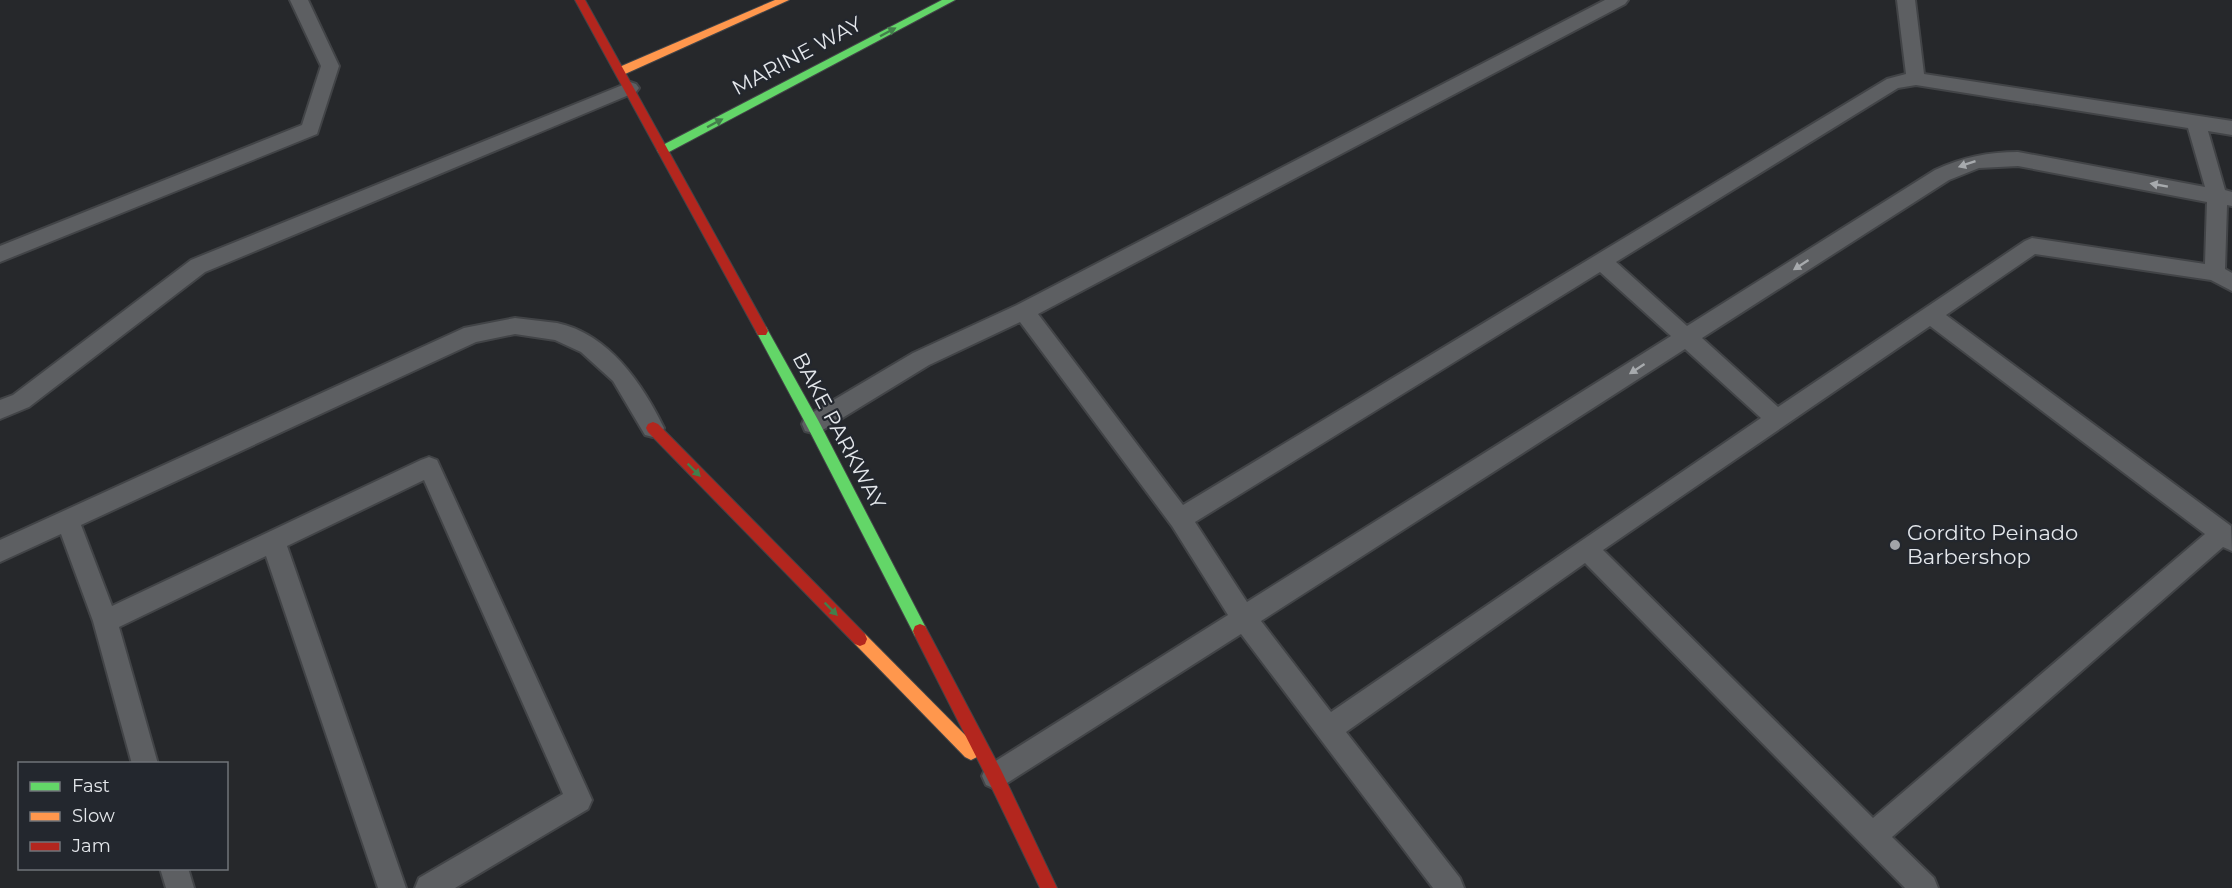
<svg xmlns="http://www.w3.org/2000/svg" width="2232" height="888" font-family="Montserrat,sans-serif">
	<style>
		.lines { fill: none; stroke-linecap: round; stroke-linejoin: round }
		.lane-casing { stroke: #424447; stroke-width: 4 }
		.fast-casing { stroke: #424447; stroke-width: 2 }
		.slow-casing { stroke: #424447; stroke-width: 2 }
		.jam-casing { stroke: #424447; stroke-width: 2 }
		.lane { fill: #5d5f62; fill-rule: evenodd }
		.fast { fill: #63d668; fill-rule: evenodd }
		.slow { fill: #ff974d; fill-rule: evenodd }
		.jam { fill: #b3261e; fill-rule: evenodd }
		.oneway { fill: #437e4b }
		.oneway2 { fill: #a7aaad }
		.poi-dot { fill: #a2a4a8; stroke: #23272e; stroke-width: 2 }
		.labels { text-anchor: middle; stroke-width: 4.5; stroke-linejoin: round; paint-order: stroke }
		.street-label { font-size: 21px; fill: #e4e7eb; stroke: #23272e }
		.poi-label { font-size: 21px; fill: #e4e7eb; stroke: #23272e; text-anchor: start }
	</style>
	<rect width="100%" height="100%" fill="#26282b"/>
	<g class="lines">
		<!-- lane casing -->
		<g class="lane-casing">
			<g id="lane">
				<path d="M 290,0 L 308,0 L 339,66 L 317,134 L 0,262 L 0,246 L 302,125 L 321,66 Z"/>
				<path d="M 1605,0 L 1628,0 L 1625,4 L 1038,314 L 1183,505 L 1887,79 L 1906,74 L 1897,0 L 1915,0 L 1924,74 L 2232,121 L 2232,135 L 2208,131 L 2225,190 L 2232,192 L 2232,206 L 2227,205 L 2225,269 L 2232,273 L 2232,291 L 2211,280 L 2035,254 L 1946,315 L 2231,526 L 2232,551 L 2223,547 L 1892,837 L 1934,878 L 1938,888 L 1905,888 L 1585,563 L 1346,732 L 1460,878 L 1464,888 L 1433,888 L 1241,634 L 1004,785 L 995,789 L 986,785 L 982,776 L 986,767 L 1228,615 L 1172,526 L 1020,322 L 929,365 L 821,431 L 813,433 L 805,431 L 802,424 L 805,417 L 913,353 L 1017,305 ZM 1916,85 L 2188,128 L 2205,187 L 2018,152 C 1988,152 1963,157 1935,170 L 1687,326 L 1616,262 L 1898,88 ZM 2018,166 L 2207,202 L 2205,264 L 2032,238 L 2025,241 L 1778,407 L 1702,338 L 1949,180 L 1979,168 ZM 1600,272 L 1671,336 L 1247,602 L 1195,522 ZM 1930,326 L 2205,534 L 1873,818 L 1603,550 ZM 1685,349 L 1761,418 L 1331,712 L 1261,621 Z"/>
				<path d="M 630,82 L 636,84 L 639,88 L 636,92 L 205,272 L 29,407 L 0,419 L 0,400 L 13,395 L 191,260 Z"/>
				<path d="M 515,318 C 529,320 543,321 557,323 C 609,334 642,383 664,428 L 661,435 L 653,437 L 645,435 L 613,381 L 581,352 L 555,340 L 515,334 L 476,342 L 81,525 L 112,606 L 421,460 L 429,457 L 437,460 L 588,791 L 592,800 L 588,809 L 455,888 L 415,888 L 419,878 L 563,794 L 424,480 L 287,546 L 406,888 L 378,888 L 266,556 L 119,627 L 158,764 L 132,764 L 93,621 L 61,534 L 0,562 L 0,540 L 464,328 Z"/>
				<path d="M 160,868 L 188,868 L 194,888 L 166,888 Z"/>
			</g>
		</g>
		<!-- fast casing -->
		<g class="fast-casing">
			<g id="fast">
				<path d="M 942,0 L 955,0 L 667,153 L 659,153 L 657,150 L 659,147 Z"/>
				<path d="M 762,326 L 766,327 L 818,420 L 925,626 L 927,631 L 925,636 L 920,638 L 915,636 L 808,428 L 756,331 Z"/>
			</g>
		</g>
		<!-- slow casing -->
		<g class="slow-casing">
			<g id="slow">
				<path d="M 775,0 L 789,0 L 625,74 L 617,74 L 616,71 L 617,68 Z"/>
				<path d="M 860,632 L 865,634 L 977,747 L 979,752 L 977,757 L 971,760 L 965,757 L 855,644 L 853,639 L 855,634 Z"/>
			</g>
		</g>
		<!-- jam casing -->
		<g class="jam-casing">
			<g id="jam">
				<path d="M 575,0 L 585,0 L 766,327 L 768,331 L 766,335 L 758,335 Z"/>
				<path d="M 653,422 L 658,424 L 865,634 L 867,639 L 865,644 L 860,646 L 855,644 L 648,432 L 646,428 L 648,424 Z"/>
				<path d="M 920,624 L 925,626 L 1001,770 L 1057,888 L 1040,888 L 989,782 L 915,636 L 913,631 L 915,626 Z"/>
			</g>
		</g>
		<!-- lane -->
		<use href="#lane" class="lane"/>
		<!-- fast -->
		<use href="#fast" class="fast"/>
		<!-- slow -->
		<use href="#slow" class="slow"/>
		<!-- jam -->
		<use href="#jam" class="jam"/>
	</g>
	<!-- one-way arrows -->
	<defs><path id="oneway-solid" d="M-6-.8H1V-3.2L6.5 0L1 3.2V.8H-6Z" transform="scale(1.5)"/></defs>
	<g class="oneway">
		<use href="#oneway-solid" transform="translate(888 32) rotate(-28)"/>
		<use href="#oneway-solid" transform="translate(715 123) rotate(-28)"/>
		<use href="#oneway-solid" transform="translate(694 470) rotate(45)"/>
		<use href="#oneway-solid" transform="translate(831 609) rotate(45)"/>
	</g>
	<g class="oneway2">
		<use href="#oneway-solid" transform="translate(1967 164) rotate(161)"/>
		<use href="#oneway-solid" transform="translate(2159 185) rotate(-170)"/>
		<use href="#oneway-solid" transform="translate(1801 265) rotate(147)"/>
		<use href="#oneway-solid" transform="translate(1637 369) rotate(147)"/>
	</g>
	<!-- markers -->
	<circle class="poi-dot" cx="1895" cy="545" r="6"/>
	<g class="labels">
		<!-- street labels -->
		<g class="street-label">
			<text transform="translate(797 56) rotate(-28)" y="7">MARINE WAY</text>
			<text transform="translate(839 431) rotate(62)" y="7">BAKE PARKWAY</text>
		</g>
		<!-- poi labels -->
		<g class="poi-label">
			<text x="1907" y="540">Gordito Peinado<tspan x="1907" dy="24">Barbershop</tspan></text>
		</g>
	</g>
	<!-- legend -->
	<rect x="18" y="762" width="210" height="108" fill="#23272e" stroke="#70747a" stroke-width="1.5"/>
	<rect x="30" y="782" width="30" height="9" fill="#63d668" stroke="#70747a" stroke-width="1.5"/>
	<text x="72" y="792" font-size="18" fill="#e4e7eb">Fast</text>
	<rect x="30" y="812" width="30" height="9" fill="#ff974d" stroke="#70747a" stroke-width="1.5"/>
	<text x="72" y="822" font-size="18" fill="#e4e7eb">Slow</text>
	<rect x="30" y="842" width="30" height="9" fill="#b3261e" stroke="#70747a" stroke-width="1.5"/>
	<text x="72" y="852" font-size="18" fill="#e4e7eb">Jam</text>
</svg>
